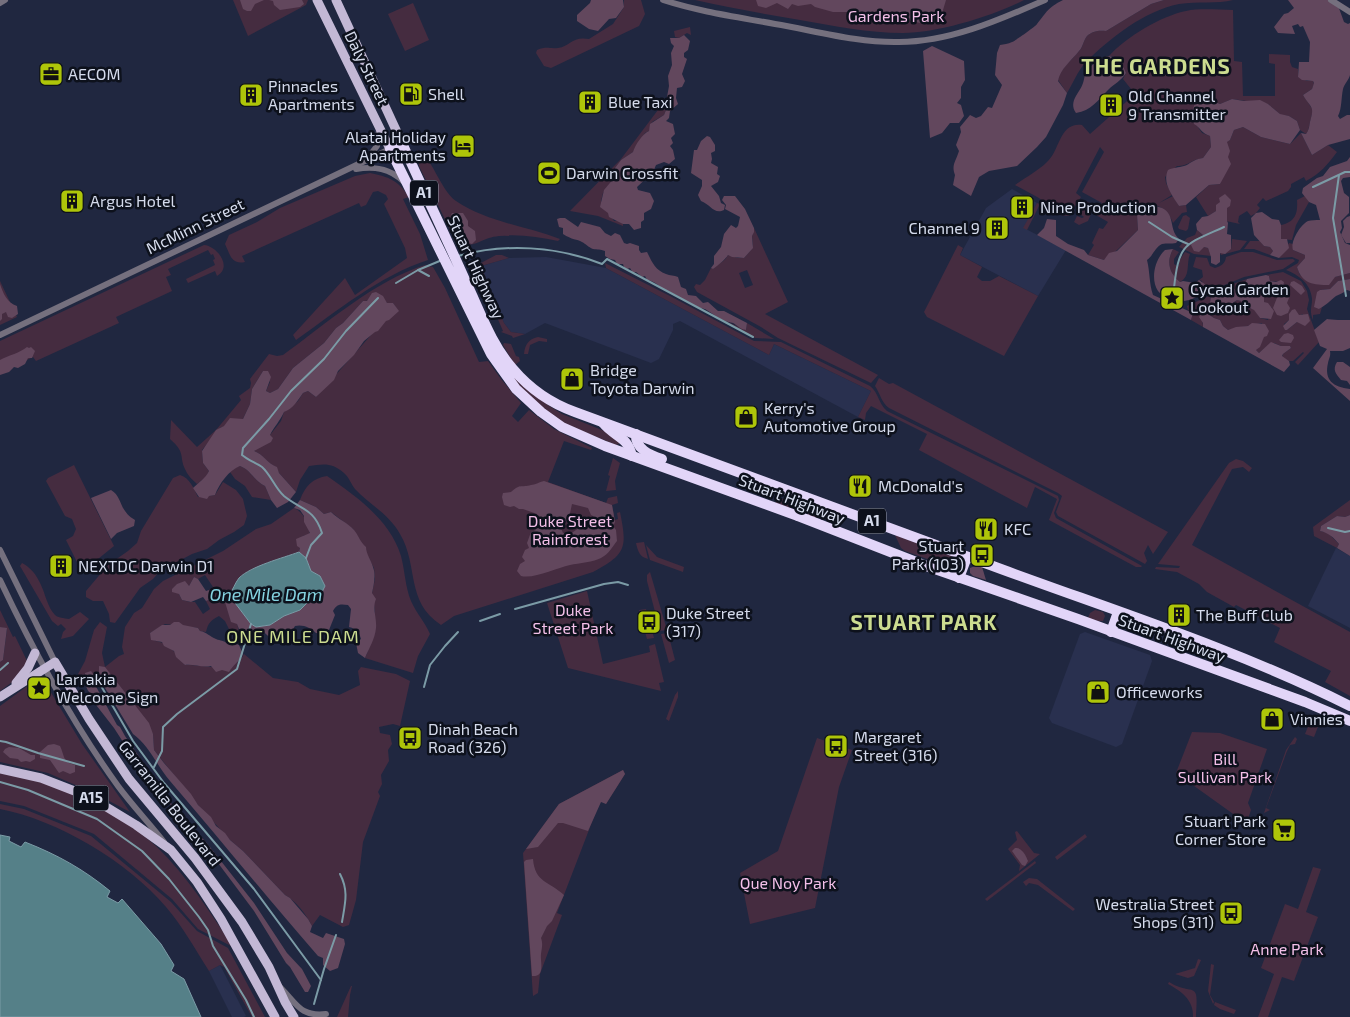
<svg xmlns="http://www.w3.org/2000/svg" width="1350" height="1017" font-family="'Exo 2',sans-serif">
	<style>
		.built { fill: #29304f }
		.green { fill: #452c40; fill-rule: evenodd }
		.forest { fill: #62475d; fill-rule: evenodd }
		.water { fill: #558088; stroke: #7b9ba6 }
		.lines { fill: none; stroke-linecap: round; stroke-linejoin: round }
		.stream { stroke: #7b9ba6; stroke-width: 2 }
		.minor { stroke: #75707e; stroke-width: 6 }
		.major { stroke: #c3b8d5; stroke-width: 9 }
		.highway { stroke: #e2d5f8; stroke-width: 10 }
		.labels { text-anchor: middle; stroke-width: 5; stroke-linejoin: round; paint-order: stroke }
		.shield { fill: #0d111c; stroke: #999eae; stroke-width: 1 }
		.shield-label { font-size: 15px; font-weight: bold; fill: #d5dbec }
		.park-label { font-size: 16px; fill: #f3bfe8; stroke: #0d111c }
		.street-label { font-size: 16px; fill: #d5dbec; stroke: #0d111c }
		.poi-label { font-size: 16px; fill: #d5dbec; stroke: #0d111c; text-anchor: start }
		.water-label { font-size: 18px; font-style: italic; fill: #85d3e1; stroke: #0d111c }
		.neighbourhood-label { font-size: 18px; letter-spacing: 1px; fill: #ccdc90; stroke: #0d111c }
		.district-label { font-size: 21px; font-weight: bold; letter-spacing: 1px; fill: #ccdc90; stroke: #0d111c }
	</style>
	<rect width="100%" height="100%" fill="#202740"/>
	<!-- built -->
	<g class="built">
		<path d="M 1012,189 L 1037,203 L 1024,228 L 1066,250 L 1038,296 L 960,255 L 986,208 Z"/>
		<path d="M 546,257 L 606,268 L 769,355 L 774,344 L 871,391 L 858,417 L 680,321 L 673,324 L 673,330 L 659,359 L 651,363 L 545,323 L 525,334 L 511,332 L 504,323 L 481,266 L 509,258 Z"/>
		<path d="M 1336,548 L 1350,556 L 1350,628 L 1308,606 Z"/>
		<path d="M 1085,632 L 1150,655 L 1152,661 L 1122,744 L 1116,747 L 1052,723 L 1049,718 L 1080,634 Z"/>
		<path d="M 220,965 L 246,1016 L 244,1017 L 232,1017 L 209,971 Z"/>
	</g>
	<!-- green -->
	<g class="green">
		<path d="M 233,0 L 308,0 L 306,5 L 248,36 Z"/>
		<path d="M 624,0 L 641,0 L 645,14 L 639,26 L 551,68 L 544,66 L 536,53 L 537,50 C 547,46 549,49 558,48 C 571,46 572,36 589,39 L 613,24 L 624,7 Z"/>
		<path d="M 695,0 L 1024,0 C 994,16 937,33 903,33 C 868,33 834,26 800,20 C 765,14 730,8 695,0 Z"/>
		<path d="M 1164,0 L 1233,0 C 1217,4 1197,1 1179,4 C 1144,11 1110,38 1085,63 C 1078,71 1073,83 1067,93 L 1058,80 C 1060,68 1072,60 1079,51 C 1083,47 1083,41 1087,36 C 1092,31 1099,30 1106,31 L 1151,4 Z"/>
		<path d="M 413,3 L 429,40 L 405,51 L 388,14 Z"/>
		<path d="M 1233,10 L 1234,61 L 1242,62 L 1243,96 L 1275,96 L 1275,64 L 1269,63 L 1269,54 L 1290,55 L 1290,62 L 1292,67 L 1298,69 L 1298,77 L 1307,81 L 1313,81 L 1314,84 L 1312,89 L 1303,95 L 1313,110 L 1308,131 L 1306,134 L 1300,130 L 1297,121 L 1289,116 L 1281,115 L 1268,104 L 1232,99 L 1220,104 C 1207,98 1195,102 1191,117 L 1202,133 L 1210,136 L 1211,147 L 1203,158 C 1190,160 1189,166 1177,166 L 1165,177 L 1166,183 L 1172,195 L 1159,203 L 1173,196 L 1179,206 L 1186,205 L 1187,212 L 1182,213 L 1173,223 C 1169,213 1165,208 1155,205 L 1137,215 L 1138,230 L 1116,251 L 1104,260 L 1088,255 L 1094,245 L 1092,243 L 1099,228 L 1103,229 L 1108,222 L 1096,215 L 1102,203 L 1082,192 L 1104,152 L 1100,147 L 1076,193 L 1081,197 L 1069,216 L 1059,215 L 1039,198 L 1015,185 C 1026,177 1038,171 1047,162 C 1060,151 1059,122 1082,125 L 1090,134 L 1135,94 L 1123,79 L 1126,73 L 1116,57 L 1109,56 C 1126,37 1161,16 1186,11 C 1200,8 1218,10 1233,10 Z"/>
		<path d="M 690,27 L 691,35 L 687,33 L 679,38 L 675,37 L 674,31 Z"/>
		<path d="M 667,98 L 670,100 L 664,115 L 652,122 L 649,131 L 645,133 L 633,152 L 621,160 L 615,168 L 614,178 L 603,193 L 601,201 L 614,221 L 620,221 L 623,224 L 623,226 L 598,216 L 570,211 L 621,159 Z"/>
		<path d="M 1243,127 L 1261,137 L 1290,144 L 1301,133 L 1312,155 L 1328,145 L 1337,152 C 1327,165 1321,173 1306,181 L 1304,177 L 1291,184 L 1291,187 L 1288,191 L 1266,201 L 1263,198 L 1257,205 L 1260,208 L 1256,213 L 1251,216 L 1247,211 L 1239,216 L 1238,222 L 1240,224 L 1226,221 L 1227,208 L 1220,202 L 1216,211 L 1208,216 L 1196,197 L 1209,185 L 1220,184 L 1228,157 L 1226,142 L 1230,140 L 1234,130 Z"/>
		<path d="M 417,150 C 431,154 440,190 456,201 C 487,222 526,226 560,239 L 558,241 C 539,237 519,234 499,236 C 480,238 478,248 457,244 L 419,166 Z"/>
		<path d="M 370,173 C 389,177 398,180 409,197 L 403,199 L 420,234 L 428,260 C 379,276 337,311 296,340 L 293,335 L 345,278 L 355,295 L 407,258 L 405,248 L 384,204 L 388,199 L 386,195 L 378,191 L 373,192 L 366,205 L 361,207 L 359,203 L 242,256 L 245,262 C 231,265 230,254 225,244 L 229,235 L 257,222 L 280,208 L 355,176 Z"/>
		<path d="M 1305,196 L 1309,202 L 1296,225 L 1292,240 L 1281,239 L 1281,225 C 1295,222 1298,214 1297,200 Z"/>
		<path d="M 1086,201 L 1096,206 L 1093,210 L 1089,209 L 1088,212 L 1091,214 L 1088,221 L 1079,225 L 1074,222 L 1077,216 L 1082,218 L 1084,217 L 1079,213 Z"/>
		<path d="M 1037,203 L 1040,204 L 1027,230 L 1023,228 Z"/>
		<path d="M 1186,215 L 1190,218 L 1188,229 L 1186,231 L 1179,229 L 1178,227 L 1183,216 Z"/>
		<path d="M 754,228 L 788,302 L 765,314 L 878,375 L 871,383 L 778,338 L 761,327 L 697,292 L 694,287 L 696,284 L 700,285 L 705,280 L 711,268 L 713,269 C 718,263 725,262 728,255 L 738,258 L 744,258 L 751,250 L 753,245 L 752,236 ZM 747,270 L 753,285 L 745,288 L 739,273 Z"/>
		<path d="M 1197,230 L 1203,235 L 1202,238 L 1199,240 L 1204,247 L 1208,248 L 1211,256 L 1194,254 L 1179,247 L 1187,238 L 1195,235 Z"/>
		<path d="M 1232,239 L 1247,241 L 1240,250 L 1221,255 L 1220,253 L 1231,249 Z"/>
		<path d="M 1250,241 L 1260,241 L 1264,246 L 1270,247 L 1273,251 L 1270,255 L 1254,249 L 1244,249 Z"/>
		<path d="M 1289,243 L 1293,244 L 1293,250 L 1305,255 L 1305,258 L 1297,267 L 1300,275 L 1335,277 L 1350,273 L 1350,279 L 1338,281 L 1330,289 L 1320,290 L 1319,309 L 1322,307 L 1320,314 L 1313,315 L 1313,320 C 1309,310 1312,308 1312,299 C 1311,284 1299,275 1286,270 L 1298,263 L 1299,260 L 1292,257 L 1279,258 L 1285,250 Z"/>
		<path d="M 204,245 C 217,246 233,267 217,276 L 215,271 L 188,283 L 186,279 L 215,265 L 213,260 L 215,259 L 213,254 L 211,255 L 208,250 L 168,269 L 171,275 L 166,277 L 172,291 L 116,317 L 119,323 L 36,361 L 33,357 L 0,373 L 0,341 Z"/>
		<path d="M 958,245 L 963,248 L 960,255 L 982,267 L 977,277 L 982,281 L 990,281 L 999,276 L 1038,296 L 1004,356 L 927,317 L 924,312 Z"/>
		<path d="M 1173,249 L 1179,252 L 1174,259 L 1174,264 L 1177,266 L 1179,265 L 1179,261 L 1185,252 L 1190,254 C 1186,264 1191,276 1180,282 C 1169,273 1166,262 1173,249 Z"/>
		<path d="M 1241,252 L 1253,252 L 1277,260 L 1293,259 L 1295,261 L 1283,269 L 1244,277 L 1200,295 L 1204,290 L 1202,281 L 1199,280 L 1203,277 L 1202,270 L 1193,267 L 1196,257 L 1207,258 L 1210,266 L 1215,268 C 1221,266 1225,264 1226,257 Z"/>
		<path d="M 496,255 L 502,255 L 509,258 L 481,266 L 504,323 L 511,332 L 525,334 L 513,338 L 512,336 L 501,332 L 503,331 L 476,269 L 479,264 Z"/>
		<path d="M 605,263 L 670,296 L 754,341 L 781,342 L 870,386 C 879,393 878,403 887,411 L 1058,496 L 1059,500 L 1054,513 L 1056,518 L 1142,566 L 1141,567 L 1136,567 L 1049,520 L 1057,499 L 1035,487 L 1027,508 L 919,450 L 927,434 L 871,406 L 866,413 L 865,420 L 858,417 L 871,391 L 774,344 L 769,355 L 606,268 Z"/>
		<path d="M 425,265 L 433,267 L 445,288 L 479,362 L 488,361 L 501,379 L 521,403 L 512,416 L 518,422 L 529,410 L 554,429 L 592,448 L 591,450 L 564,441 L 548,482 L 606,503 L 608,498 L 617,496 L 618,503 L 612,505 L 615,520 L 618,519 L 617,513 L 620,512 C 627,547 627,554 593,572 L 454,616 L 441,625 C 405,601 419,566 400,534 C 389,514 370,505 355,489 C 351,484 349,477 344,473 C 332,462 323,464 309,466 L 300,480 L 296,492 L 279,473 L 276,467 C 267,463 263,454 254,451 L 270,435 L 281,421 L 284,412 L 298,401 L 303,393 L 308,391 L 316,397 L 388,316 L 398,311 L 393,303 L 387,303 L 384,300 L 363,301 L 343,323 L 336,328 L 324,343 L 293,368 L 278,389 L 270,393 L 266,391 L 270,382 L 263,371 L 252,389 L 250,404 L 243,419 L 220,428 L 202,450 L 203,463 L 209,471 L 206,477 L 197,484 C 193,480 188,476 186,471 C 178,456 187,454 170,439 L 171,420 L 197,447 L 216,430 L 241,400 L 239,396 L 250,388 L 251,383 L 250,379 L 269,354 L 277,356 L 283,355 C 326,324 374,281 425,265 Z"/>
		<path d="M 1283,272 L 1301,281 L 1307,291 L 1309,300 L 1307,309 L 1319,342 L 1298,365 L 1295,362 L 1304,353 L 1303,352 L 1293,361 L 1289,361 L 1282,357 L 1283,354 L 1291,348 L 1290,346 L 1281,346 L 1274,343 L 1266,347 L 1259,353 L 1256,350 C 1264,341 1264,336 1262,323 L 1228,330 L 1223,326 L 1220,320 L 1214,318 L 1208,314 L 1202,314 L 1203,327 L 1191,320 L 1193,313 L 1188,310 L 1187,306 L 1211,295 L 1210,303 L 1215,307 L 1229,307 L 1237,300 L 1241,301 L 1249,308 L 1254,309 L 1260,318 L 1268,320 L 1272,308 L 1264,302 L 1264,287 L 1271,293 L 1272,290 L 1283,289 L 1284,282 L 1270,281 L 1269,276 L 1266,275 ZM 1303,314 L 1300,322 L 1297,322 L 1287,330 L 1284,324 L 1289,320 Z"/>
		<path d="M 1247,279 L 1241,291 L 1237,291 L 1230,285 Z"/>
		<path d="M 0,281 L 17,317 L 0,325 Z"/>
		<path d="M 711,314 L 716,315 L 723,320 L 746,330 L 747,323 L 774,339 L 755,338 Z"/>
		<path d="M 538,337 L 547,339 L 547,342 L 539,341 L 530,345 L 528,354 L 524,354 C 525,345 528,339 538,337 Z"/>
		<path d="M 504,343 L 511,344 L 516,356 L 519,357 L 520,361 L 515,365 L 503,345 Z"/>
		<path d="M 511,371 L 548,405 L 562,414 L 607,432 L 620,441 L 619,444 L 616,445 L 565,424 L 531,399 L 508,373 Z"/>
		<path d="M 879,378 L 889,384 L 893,383 L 1168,532 L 1153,554 L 1148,545 L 1144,553 L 1147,561 L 1145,564 L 1058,516 L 1056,512 L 1062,496 L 1058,493 L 889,408 C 881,402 881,395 875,386 Z"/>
		<path d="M 613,458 L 620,463 L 615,481 L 616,490 L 606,491 L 610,476 L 608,475 Z"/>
		<path d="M 1236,459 L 1243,461 L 1252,468 L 1249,472 L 1243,467 L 1232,469 L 1192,545 L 1350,632 L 1350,696 L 1325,682 L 1331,671 L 1274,642 L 1280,628 L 1236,605 L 1234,607 L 1207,592 L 1199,584 L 1177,572 L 1155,569 L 1156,567 L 1179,568 L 1180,566 L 1158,564 L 1229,463 Z"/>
		<path d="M 74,465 L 114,546 L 82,572 L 66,540 L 73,536 L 76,529 L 72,519 L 65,516 L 46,481 L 48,478 Z"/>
		<path d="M 240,466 C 251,470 254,481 265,486 L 271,500 L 252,497 L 245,486 L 235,479 L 230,472 L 233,468 Z"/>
		<path d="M 180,475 C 190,478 194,489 198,497 L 215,495 L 223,482 L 236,490 L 243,499 L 247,516 L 244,525 L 234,532 L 219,540 L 207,549 L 192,554 L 160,571 L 153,579 L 140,588 L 115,623 L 110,622 L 109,614 L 103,601 L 93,601 L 86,597 L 86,591 L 108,565 L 128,551 L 137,543 L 141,531 L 173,478 Z"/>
		<path d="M 327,476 C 356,496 390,520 401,556 C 405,571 405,586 411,601 C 416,613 425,622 430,634 L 418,656 L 413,673 L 365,658 L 368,651 L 375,611 L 372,593 L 375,579 L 374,568 L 353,529 L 331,512 L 324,514 L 316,507 L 300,500 C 305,486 313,478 327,476 Z"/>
		<path d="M 789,497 L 796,501 L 793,507 L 790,508 L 776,503 L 776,501 Z"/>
		<path d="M 1350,500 L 1350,515 L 1345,517 L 1337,516 L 1321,526 L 1320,531 L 1328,533 L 1339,544 L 1337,548 L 1314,536 L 1313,527 Z"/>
		<path d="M 294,508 C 305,513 307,523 310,534 L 303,536 L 299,552 L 250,571 L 239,579 L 234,589 L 225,602 L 237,623 L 239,632 L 231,633 L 225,621 L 219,616 C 211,620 208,623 206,632 L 200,631 L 198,628 L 165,624 L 150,633 L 155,641 C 169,642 177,655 185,665 C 203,664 234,675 244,654 L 273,678 L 298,682 L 310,689 L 339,695 L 360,685 L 358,671 L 361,667 L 396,674 L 410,681 L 400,726 L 393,724 L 379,727 L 380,733 L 390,735 L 392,744 L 388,750 L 389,761 L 381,775 L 382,784 L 378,792 L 380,796 L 363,842 L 356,900 L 349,925 L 343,927 L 320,915 L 312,926 C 306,914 296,901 285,895 L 243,851 L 230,840 L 198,805 L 154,750 L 153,734 L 99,666 L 99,678 L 93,680 L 94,675 L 85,673 L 84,680 L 78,674 L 85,661 L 94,630 L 100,622 L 107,627 L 102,653 L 105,667 L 119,656 L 124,654 L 122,647 L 125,627 L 134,613 L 142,608 L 154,589 L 163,581 L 223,551 L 256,529 L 271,524 ZM 205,575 L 213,587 L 209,590 L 213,592 L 212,599 L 206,601 L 210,609 L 203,614 L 195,602 L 190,602 L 182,600 L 179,594 L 189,586 L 194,577 L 198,579 Z"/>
		<path d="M 895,535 L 950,555 L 958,561 L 958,565 L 952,568 L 905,551 L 901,548 Z"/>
		<path d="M 644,542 L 648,559 C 640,557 638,552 636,543 Z"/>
		<path d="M 646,545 L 657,557 L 684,567 L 683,572 L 650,560 Z"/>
		<path d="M 22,563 C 37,571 42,586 47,601 C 49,606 51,611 55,615 C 58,618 64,618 69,619 L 80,612 L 89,619 L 73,636 L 61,639 L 63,632 L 66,629 L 61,624 L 58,626 L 52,621 L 20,566 Z"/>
		<path d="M 650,572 L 667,630 L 660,631 L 647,581 L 647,575 Z"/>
		<path d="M 587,591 L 603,664 L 650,652 L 649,646 L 655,644 L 664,682 L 659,683 L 661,691 L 568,668 L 547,603 Z"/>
		<path d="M 646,609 L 654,638 L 647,639 L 639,610 Z"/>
		<path d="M 0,610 L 13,637 L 15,636 L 28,663 L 15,680 L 0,691 L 0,662 L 3,660 L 7,629 L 0,627 Z"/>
		<path d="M 1095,610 L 1103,612 L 1105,616 L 1103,621 L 1098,621 L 1088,618 L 1090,613 Z"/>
		<path d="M 1121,618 C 1130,622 1141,623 1141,634 L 1127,629 L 1120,620 Z"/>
		<path d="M 668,633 L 675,660 L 669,663 L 661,634 Z"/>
		<path d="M 41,676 L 82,744 L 130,812 L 96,794 L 48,773 L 0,762 L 0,706 Z"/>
		<path d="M 678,691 L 678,697 L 669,721 L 666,719 L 675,695 Z"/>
		<path d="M 1312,717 L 1321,719 L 1314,737 L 1305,734 Z"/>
		<path d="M 1192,732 L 1220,733 L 1267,749 L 1248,803 L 1251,810 L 1248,819 L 1243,821 L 1176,773 Z"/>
		<path d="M 1295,737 L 1297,739 L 1295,744 L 1290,745 L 1287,751 L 1266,808 L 1270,810 L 1264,813 L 1286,750 Z"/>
		<path d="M 817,738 L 852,750 L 839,787 L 815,908 L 750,924 L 740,873 L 778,851 Z"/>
		<path d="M 623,770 L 625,774 L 606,804 L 601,801 L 597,809 L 557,913 L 562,915 L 540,974 L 538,993 L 533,996 L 523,853 L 559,804 Z"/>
		<path d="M 0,773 C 14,776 28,778 41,782 C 82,796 125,817 157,847 C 187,876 210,912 233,947 L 198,929 L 172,899 L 94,834 L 24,806 L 0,801 Z"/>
		<path d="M 0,804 L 24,809 L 91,836 L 171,902 L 197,931 L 228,948 L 265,1017 L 252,1017 L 224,967 L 220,965 L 209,971 C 195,949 183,927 166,907 C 128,862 58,820 0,809 Z"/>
		<path d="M 1017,831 L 1034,853 L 1040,854 L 1019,871 L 1020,865 L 1008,849 L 1017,840 L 1015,832 Z"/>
		<path d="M 1085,834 L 1087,837 L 1057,860 L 1055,857 Z"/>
		<path d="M 1035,861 L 1036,863 L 987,901 L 985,899 Z"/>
		<path d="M 1313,867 L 1321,869 L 1306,912 L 1318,917 L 1294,981 L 1282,977 L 1268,1017 L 1258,1017 L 1274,974 L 1261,968 L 1285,904 L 1298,909 Z"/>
		<path d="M 1029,878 L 1037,879 L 1075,909 L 1073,911 L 1038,885 L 1029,883 L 1026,886 L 1023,882 Z"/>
		<path d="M 1198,959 L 1201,960 L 1194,976 L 1188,978 L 1175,974 L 1195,968 Z"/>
		<path d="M 1211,964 L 1214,965 L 1210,995 L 1214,1002 L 1213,1004 L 1208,991 Z"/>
		<path d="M 1169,982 C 1194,997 1199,978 1196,1017 L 1193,1017 C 1194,1000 1181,991 1168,984 Z"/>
		<path d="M 351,986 L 352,986 L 350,995 L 348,1017 L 337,1017 Z"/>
		<path d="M 1215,1002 L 1236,1010 L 1234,1014 L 1220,1009 L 1214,1005 Z"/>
	</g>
	<!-- forest -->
	<g class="forest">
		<path d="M 240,0 L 264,0 L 255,4 L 251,11 L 247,11 L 243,9 Z"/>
		<path d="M 269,0 L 302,0 L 304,4 L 300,7 L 280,10 L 274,5 L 273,1 Z"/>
		<path d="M 591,0 L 623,0 L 624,7 L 616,18 L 609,19 L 598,31 L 589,29 L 577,21 L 577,15 L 590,3 Z"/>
		<path d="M 756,0 L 946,0 L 943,10 L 944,15 L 938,24 L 925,24 L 898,18 L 857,16 L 851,12 L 833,12 L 815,7 L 811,4 L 798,6 L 792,4 L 788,9 L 777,3 L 766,8 L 758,6 Z"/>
		<path d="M 1063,0 L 1164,0 L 1151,4 L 1106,31 C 1099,30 1092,31 1087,36 C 1083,41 1083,47 1079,51 C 1072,60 1060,69 1058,81 L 1067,93 L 1063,105 L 1046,137 L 1037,147 L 1017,166 L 989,171 L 979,177 L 971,196 L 953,185 L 955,175 C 951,165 956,161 959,151 L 956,145 L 961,132 L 960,127 L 970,115 L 976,118 L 981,116 L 988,107 L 992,108 L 1002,85 L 995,75 L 997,53 L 1000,45 C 1004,44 1008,44 1012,42 C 1015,41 1036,26 1037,24 C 1047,12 1047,8 1063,0 Z"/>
		<path d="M 1288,0 L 1336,0 L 1344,22 L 1348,24 L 1350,23 C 1350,39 1350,58 1350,75 C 1349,80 1344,84 1343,89 C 1341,98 1342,108 1338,116 L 1340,119 L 1347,115 L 1350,115 L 1350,139 L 1328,145 L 1312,155 L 1301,133 L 1306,134 C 1309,130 1309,127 1310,122 C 1315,105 1311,109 1303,95 L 1312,89 L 1314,83 L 1313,81 L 1302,80 L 1298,77 L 1299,62 L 1309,62 L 1310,42 L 1303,26 L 1300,27 L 1298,24 L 1292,26 L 1295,34 L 1278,33 L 1274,27 L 1284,14 L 1288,13 L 1294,8 Z"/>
		<path d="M 684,35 L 690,41 L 688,50 L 684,53 L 684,57 L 687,59 L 682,74 L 685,81 L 682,87 L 677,88 L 676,98 L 678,104 L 670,111 L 669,118 L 666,121 L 673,124 L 675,134 L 671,138 L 673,143 L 670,146 L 673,150 L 675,159 L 669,164 L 664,162 L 656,165 L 653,172 L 637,187 L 638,190 L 650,193 L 654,201 L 651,209 L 644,213 L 644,220 L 641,222 L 641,228 L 634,230 L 629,224 L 623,224 L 609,217 L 608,213 L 600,207 L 604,190 L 614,178 L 615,168 L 621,160 L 633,152 C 635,145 643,133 649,131 L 650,124 L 664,115 L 670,100 L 667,97 L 669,86 L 668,76 L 672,65 L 671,53 L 674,46 L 671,43 L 670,38 L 679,38 Z"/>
		<path d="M 932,46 L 964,61 L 965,80 L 961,87 L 961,98 L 957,103 L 961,105 L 964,116 L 959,123 L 950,123 L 942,133 L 930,138 L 923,51 Z"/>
		<path d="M 1109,56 C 1119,58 1122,64 1126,73 C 1121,81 1115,83 1108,90 C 1098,100 1091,111 1076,113 C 1068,101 1080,93 1083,83 C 1085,77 1084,74 1089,68 C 1094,63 1103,57 1109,56 Z"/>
		<path d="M 1198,99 C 1206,102 1212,100 1220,104 L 1232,99 L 1244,101 L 1260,100 L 1268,104 L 1280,114 L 1289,116 L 1297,121 L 1300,130 L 1290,144 L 1261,137 L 1243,127 L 1234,130 L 1230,140 L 1227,142 L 1230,151 L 1228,157 L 1231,164 L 1220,184 L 1209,185 L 1186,205 L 1179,206 C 1172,195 1162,183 1168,170 C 1174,167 1178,168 1184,166 C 1191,164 1191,160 1203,158 L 1211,147 L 1210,136 C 1201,133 1201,128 1194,124 C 1191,116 1192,106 1198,99 Z"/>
		<path d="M 707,136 L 710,137 L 715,145 L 715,151 L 711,153 L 712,159 L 711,163 L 718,167 L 717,174 L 720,176 L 718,182 L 711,186 L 719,196 L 721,203 L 725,205 L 724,210 C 714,215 710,204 701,201 L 698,195 L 702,186 L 702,180 L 691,173 L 694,150 L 697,150 L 701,141 Z"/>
		<path d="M 1350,157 L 1350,177 L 1343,178 L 1341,181 L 1344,193 L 1349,197 L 1349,213 L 1341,221 L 1342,228 L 1340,232 L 1345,243 L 1350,245 L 1350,273 L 1335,277 L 1329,285 C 1314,285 1302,284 1297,267 L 1305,258 L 1305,255 L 1293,250 C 1290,242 1300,225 1308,221 C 1311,220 1316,220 1320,220 L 1316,205 L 1309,202 L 1302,193 L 1303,188 L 1317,178 L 1323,176 L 1330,167 L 1347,161 Z"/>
		<path d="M 1225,194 L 1231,200 L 1230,206 L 1227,208 L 1227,221 L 1228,223 L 1227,234 L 1231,235 L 1231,249 L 1225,254 L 1220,253 L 1220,262 L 1216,265 L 1211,263 L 1211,257 L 1208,248 L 1204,247 L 1199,252 L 1194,251 L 1191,245 L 1192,242 L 1202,238 L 1203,235 L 1197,230 L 1196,224 L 1202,217 L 1208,216 L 1216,211 L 1216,205 L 1220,202 L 1219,198 Z"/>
		<path d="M 724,196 L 735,196 L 745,209 L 754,228 L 754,232 L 752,236 L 753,248 L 744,258 L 732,257 L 728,255 C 726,259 716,267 713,269 L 711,268 L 714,264 L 714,256 L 721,247 L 724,234 L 731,225 L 736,228 L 738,226 L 740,217 L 725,209 L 726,205 L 722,200 Z"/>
		<path d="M 1155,206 C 1178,210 1167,228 1179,239 L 1176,243 C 1171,244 1167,243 1162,244 C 1155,247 1153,256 1147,260 C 1150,272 1149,283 1153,295 L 1193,313 L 1191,320 L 1037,235 L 1044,228 L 1047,219 L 1056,220 L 1056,236 L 1068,244 L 1084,250 L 1088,255 L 1104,260 L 1109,253 L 1117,251 L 1138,230 L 1137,215 Z"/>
		<path d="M 1262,212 L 1272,219 L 1279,220 L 1281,225 L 1281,239 L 1287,239 L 1289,248 L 1279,258 L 1270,255 L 1273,251 L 1270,247 L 1264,246 L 1254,235 L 1251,218 L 1256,213 Z"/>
		<path d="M 452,213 L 463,213 L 468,221 L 468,226 L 475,231 L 476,240 L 472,244 L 465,242 L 460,244 L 447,224 Z"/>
		<path d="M 1350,216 L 1350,243 L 1346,243 L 1341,235 L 1344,227 L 1343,221 L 1347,217 Z"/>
		<path d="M 560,218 L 565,218 L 578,227 L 581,222 L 600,227 L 605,233 L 611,236 L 615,233 L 620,235 L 624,243 L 627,244 L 630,243 L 639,246 L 639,250 L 641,253 L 647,252 C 652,262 655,270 666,274 C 670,276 674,275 678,277 L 681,287 L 686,289 L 688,295 L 696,296 L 703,303 L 708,302 L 718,311 L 724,311 L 747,323 L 746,330 C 740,329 738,326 733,323 C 730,322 727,322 725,321 C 718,318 712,313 705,309 C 704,309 699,308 698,307 C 686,302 676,294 664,289 C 658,286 655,281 647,280 L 645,276 L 642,277 L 636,272 L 633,273 L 630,268 L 627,269 L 624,267 L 623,264 L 617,264 L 615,260 L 610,259 L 605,256 L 605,251 C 600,249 598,250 593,249 C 588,247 586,244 582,242 C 577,239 572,240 563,234 L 563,228 L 559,227 L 557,219 Z"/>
		<path d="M 1173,249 C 1166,262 1169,273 1180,282 L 1183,281 L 1195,283 L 1199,280 L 1206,285 C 1203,297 1187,303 1175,301 L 1176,297 L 1170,296 L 1169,298 C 1165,296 1161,295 1158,291 C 1150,279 1155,259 1165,250 Z"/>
		<path d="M 1266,275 L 1269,276 L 1270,281 L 1276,282 L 1281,280 L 1284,282 L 1283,289 L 1279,292 L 1274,289 L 1271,293 L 1267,292 L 1265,287 L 1264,287 L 1264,302 L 1268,303 L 1274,311 L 1271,319 L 1260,318 L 1254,310 L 1244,305 L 1241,301 L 1237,300 C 1230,304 1226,312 1218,306 L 1212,308 L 1209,308 L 1208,305 L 1210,303 L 1211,295 L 1230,285 L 1237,291 L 1241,291 L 1247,279 Z"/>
		<path d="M 1350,279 L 1350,291 L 1347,290 C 1343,293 1340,294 1336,296 C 1330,301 1326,305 1319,309 L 1314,307 L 1317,292 L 1320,290 L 1330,289 L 1338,281 Z"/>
		<path d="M 1294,281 L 1302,286 L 1305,291 L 1301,295 L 1290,285 L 1291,282 Z"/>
		<path d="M 0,284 C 3,293 7,303 17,306 L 18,314 L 12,318 L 8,317 L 6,312 L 2,314 L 2,319 L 0,321 Z"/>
		<path d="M 376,292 L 383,296 L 387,303 L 393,303 L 399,311 L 389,320 L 386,321 L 378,331 L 375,332 L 364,341 L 354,355 L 338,371 L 334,380 L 316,397 L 308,391 L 303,393 C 298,400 293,409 284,412 C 280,421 274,427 270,435 L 273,438 L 271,442 L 254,451 C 263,454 268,464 277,467 L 279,473 L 296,492 L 288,502 L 277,508 L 271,500 L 265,486 C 254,481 251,470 240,466 C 229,470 219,484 215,495 L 209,496 L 207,499 L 199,497 L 193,488 C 199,482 205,479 209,471 L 203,463 L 202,451 L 216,430 L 224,426 L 230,418 L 243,419 L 250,404 L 252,389 L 263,371 L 268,371 L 271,377 L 266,391 L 270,393 L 278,389 L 293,368 L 324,343 L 336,328 L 343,323 L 363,301 L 367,301 L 372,293 Z"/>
		<path d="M 1282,293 L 1287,294 L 1289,298 L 1287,303 L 1290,308 L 1288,313 L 1281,316 L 1277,315 L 1273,308 L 1278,295 Z"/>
		<path d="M 1295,309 L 1299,315 L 1308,314 L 1310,321 L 1305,326 L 1297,322 L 1287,330 L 1285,330 L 1283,326 L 1289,320 L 1289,314 L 1292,310 Z"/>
		<path d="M 1201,314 L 1208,314 L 1214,318 L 1220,320 L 1223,326 L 1228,330 L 1236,327 L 1248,326 L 1252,323 L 1265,324 L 1269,331 L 1267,336 L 1264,337 L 1260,347 L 1256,350 L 1259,353 L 1271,342 L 1281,346 L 1290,346 L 1291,348 L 1283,354 L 1282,356 L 1289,361 L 1290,365 L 1284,372 L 1203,327 L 1203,323 L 1199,317 Z"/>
		<path d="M 1327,319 C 1330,320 1346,320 1350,320 L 1350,348 L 1343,351 L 1330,351 C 1331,356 1329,358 1328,363 C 1324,380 1333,387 1350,389 L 1350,401 L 1313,368 L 1327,349 L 1320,346 L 1314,330 Z"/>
		<path d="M 1288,333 L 1293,335 L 1294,338 L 1291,343 L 1281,342 L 1279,340 L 1284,334 Z"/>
		<path d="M 27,347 L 29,348 L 31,347 L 35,351 L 32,358 L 28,358 L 25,364 L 18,368 L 14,367 L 9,372 L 0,375 L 0,360 C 9,355 20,353 27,347 Z"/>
		<path d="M 1337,362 L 1343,362 L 1350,367 L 1350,385 L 1347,381 L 1341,380 C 1336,374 1332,370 1337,362 Z"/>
		<path d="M 544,481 L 612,505 L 615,522 L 613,526 L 616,530 L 617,541 C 612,547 609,554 601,558 C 594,562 579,563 570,565 C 556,568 535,579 521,576 L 517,571 L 520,564 L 525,561 L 522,557 L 525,550 L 529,548 L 527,543 L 531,532 L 536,530 L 534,526 L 537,514 L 523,509 L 519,509 L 514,506 L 510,507 L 504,505 L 502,497 L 503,493 L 511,492 C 521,483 521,488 531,485 C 535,485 539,482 544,481 ZM 572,504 L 588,508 L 591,515 L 593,516 L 594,521 L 588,525 L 586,530 L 579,528 L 570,534 L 563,533 L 560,526 L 569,518 Z"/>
		<path d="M 111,490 C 123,497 118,510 135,520 L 134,526 L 117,533 L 111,539 L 91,498 Z"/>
		<path d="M 300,500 L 316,507 L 324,514 L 331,512 C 338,519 348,523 354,530 C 359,536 360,542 366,547 C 366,554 371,560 373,567 C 376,575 374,584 372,593 L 376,599 C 372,608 377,618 376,628 C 375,639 369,648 365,658 L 358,653 L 356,643 L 361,639 C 359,632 357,629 349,627 L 351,609 L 348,605 C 340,604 337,604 333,611 L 335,615 L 327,635 L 316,633 C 311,628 303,624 295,626 C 286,642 278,647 264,632 L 258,634 L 255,640 L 242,637 L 237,624 L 231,622 L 225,602 L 229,595 L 251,624 L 256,627 L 270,625 L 284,616 L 300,610 L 307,603 L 321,594 L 325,586 L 320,576 L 311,571 L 306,558 L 299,552 L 300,548 L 297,546 L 296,539 L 310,533 L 304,522 L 304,516 L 300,510 L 294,508 Z"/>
		<path d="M 814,505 L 830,511 L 830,513 L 816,518 L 808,515 L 807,512 L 808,507 Z"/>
		<path d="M 1350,515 L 1350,556 L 1337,548 L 1339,544 C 1333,537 1329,533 1320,531 L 1321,526 L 1337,516 L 1345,517 Z"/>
		<path d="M 975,566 L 982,567 L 986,580 L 973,576 L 970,573 L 970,568 Z"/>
		<path d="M 194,577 L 198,579 L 206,591 L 209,590 L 214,595 L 212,599 L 206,601 L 203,597 L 191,602 L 182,600 L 179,594 L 172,592 L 172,589 L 177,584 L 185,581 L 189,586 Z"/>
		<path d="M 174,622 L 179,622 L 183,625 L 198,628 L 200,631 C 207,632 210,637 216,639 C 221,641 223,640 228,644 L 234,643 L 239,645 L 243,654 C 240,661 233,665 229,672 L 222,670 L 216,672 L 211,666 C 202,668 194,664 185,665 L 176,657 L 174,651 L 164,646 L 162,642 L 151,640 L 150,633 L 162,625 L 170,625 Z"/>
		<path d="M 0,627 L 7,628 L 3,660 L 0,662 Z"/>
		<path d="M 99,666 L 105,667 L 149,723 L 153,734 L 154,750 L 164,763 L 191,794 L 198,805 L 211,817 L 216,826 L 225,833 L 230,840 L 243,851 L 285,895 L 290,898 L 308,919 L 312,926 L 310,932 L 323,938 L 326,933 L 344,939 L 345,944 L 338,968 L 330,971 L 323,965 L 323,958 L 318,956 C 268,899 220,839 170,781 C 157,766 149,745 133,734 L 99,678 Z"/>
		<path d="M 91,671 L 94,675 L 93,681 L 117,725 L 120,727 L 125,736 L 173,806 L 206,842 L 254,903 L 287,953 L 302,969 L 311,986 L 308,992 L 305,992 L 290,967 L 286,963 L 254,911 L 212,855 L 151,781 L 147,779 L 114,728 L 93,701 L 93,696 C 86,691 84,682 85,673 Z"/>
		<path d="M 54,744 L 60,746 C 65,756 62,762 75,765 L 75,772 L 70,774 L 63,771 L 59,773 L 50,760 L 40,758 L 40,752 L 48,745 Z"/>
		<path d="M 9,747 L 19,748 L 31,755 L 35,755 L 35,759 L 30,762 L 26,761 L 21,762 L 18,759 L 10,758 L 3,752 L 5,749 Z"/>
		<path d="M 623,770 L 625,774 L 606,804 L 601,802 L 588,831 L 563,823 L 558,823 L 538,847 L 526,849 L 559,804 Z"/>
		<path d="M 1015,848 C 1022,847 1026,856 1028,861 L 1025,866 L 1022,865 L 1012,851 Z"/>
		<path d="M 533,859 C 535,883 549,881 564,895 L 552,921 L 547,926 L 541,938 C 543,944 542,947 541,954 C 540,962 546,977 532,976 L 524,862 L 526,860 Z"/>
	</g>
	<!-- water -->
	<g class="water">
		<path d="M 299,552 L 306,558 L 311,571 L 320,576 L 325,586 L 321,594 L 307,603 L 300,610 L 284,616 L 270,625 L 256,627 L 251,624 L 229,595 C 233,590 235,583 239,578 C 251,566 283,558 299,552 Z"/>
		<path d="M 0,835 L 10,837 L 9,841 L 21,847 L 25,842 C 58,855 83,869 110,891 L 107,897 L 118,903 L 122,899 L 161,944 L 174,965 L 171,971 L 184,979 L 201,1017 L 0,1017 Z"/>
	</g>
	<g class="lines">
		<!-- stream -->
		<g class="stream">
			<path d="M 1339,175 L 1333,218 L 1346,296"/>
			<path d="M 1313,187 L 1345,172 L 1350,172"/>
			<path d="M 1149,222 L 1172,237 L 1188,244"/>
			<path d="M 458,256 C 505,243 557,246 602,264 L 607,259 L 753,337"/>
			<path d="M 418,270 L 429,276"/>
			<path d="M 396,283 L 418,270 L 442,260"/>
			<path d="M 1174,288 C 1179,243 1184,245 1224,227"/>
			<path d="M 1328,528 L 1345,532 L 1350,531"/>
			<path d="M 306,558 L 311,545 L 322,533 C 314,508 301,510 284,496 C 275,488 271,475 262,467 C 256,463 248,460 242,455 L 243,448 L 269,419 L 291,391 L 324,359 L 346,331 L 378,298"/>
			<path d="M 515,609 L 604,584 L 618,582 L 628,585"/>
			<path d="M 480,621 L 500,614"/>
			<path d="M 0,670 L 8,663"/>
			<path d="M 97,679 L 133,741 L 164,783 L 254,889 L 321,980"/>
			<path d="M 424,687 L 430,665 L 445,646 L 458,632"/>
			<path d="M 0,741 L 6,742 L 38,753 L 84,766"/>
			<path d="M 154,767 L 162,751 L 163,727 L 177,714 L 237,669 L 251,624"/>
			<path d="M 0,782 L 28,790 L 97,819 L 142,851 L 169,879 L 199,917 L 208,930 L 213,946 L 246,1000 L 254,1017"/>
			<path d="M 340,874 C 349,891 345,904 342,922"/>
			<path d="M 314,1004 L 324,969 L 336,935"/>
		</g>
		<!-- minor -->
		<g class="minor">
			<path d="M 663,0 C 700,12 737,17 775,24 C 816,31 858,43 899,42 C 950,42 999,20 1045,0"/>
			<path d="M 1331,0 L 1350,12"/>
			<path d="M 0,3 L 5,0"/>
			<path d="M 367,159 L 377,146 L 379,130"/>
			<path d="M 356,169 C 374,166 390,168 404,182"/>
			<path d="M 0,335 L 390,149"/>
			<path d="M 0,550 L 55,662"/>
			<path d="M 0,580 C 34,652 71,721 118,786 C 132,805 149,823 164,842"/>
			<path d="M 280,987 C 297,1004 300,1017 326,1014"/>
		</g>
		<!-- major -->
		<g class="major">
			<path d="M 317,0 L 390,149"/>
			<path d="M 336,0 L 402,143"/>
			<path d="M 16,683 L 28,668 L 35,653"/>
			<path d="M 0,697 L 55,662 L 89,719 L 129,779 L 195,858 L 242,922 L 269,967 L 285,1002 L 294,1017"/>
			<path d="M 0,769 L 41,778 L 90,797 L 136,825 L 171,850 L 197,882 L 221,919 L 275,1017"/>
		</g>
		<!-- highway -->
		<g class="highway">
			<path d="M 603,423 C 615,438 627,435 632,456"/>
			<path d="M 636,434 C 635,449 650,455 662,459"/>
			<path d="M 798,516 L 805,497"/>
			<path d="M 959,578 L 967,557"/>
			<path d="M 1111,632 L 1118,612"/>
			<path d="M 1350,706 C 1238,650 1118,612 1001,569 C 859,518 717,463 575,412 C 550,403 530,389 513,369 C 491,344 480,311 466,282 C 445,235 423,189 402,143 L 390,149 L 491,354 L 516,389 L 541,412 L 562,427 L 605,446 L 798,516 L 929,567 L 1078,619 L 1305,702 L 1350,721"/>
		</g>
	</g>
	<!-- icons -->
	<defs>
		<g id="office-square" transform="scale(1.25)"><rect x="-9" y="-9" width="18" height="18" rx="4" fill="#aec509" stroke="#0d111c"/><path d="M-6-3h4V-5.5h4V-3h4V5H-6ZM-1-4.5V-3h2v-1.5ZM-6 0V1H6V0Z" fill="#111"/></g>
		<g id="fuel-square" transform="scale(1.25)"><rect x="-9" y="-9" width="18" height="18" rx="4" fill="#aec509" stroke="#0d111c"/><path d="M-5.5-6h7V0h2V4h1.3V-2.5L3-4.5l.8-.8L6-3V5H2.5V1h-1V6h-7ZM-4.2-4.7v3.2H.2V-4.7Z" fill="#111"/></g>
		<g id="building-square" transform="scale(1.25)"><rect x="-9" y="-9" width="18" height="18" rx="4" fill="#aec509" stroke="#0d111c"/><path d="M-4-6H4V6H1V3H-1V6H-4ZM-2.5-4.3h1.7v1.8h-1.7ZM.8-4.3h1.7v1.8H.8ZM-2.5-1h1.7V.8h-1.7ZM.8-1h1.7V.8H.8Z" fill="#111"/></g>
		<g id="hotel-square" transform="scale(1.25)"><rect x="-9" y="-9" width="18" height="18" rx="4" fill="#aec509" stroke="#0d111c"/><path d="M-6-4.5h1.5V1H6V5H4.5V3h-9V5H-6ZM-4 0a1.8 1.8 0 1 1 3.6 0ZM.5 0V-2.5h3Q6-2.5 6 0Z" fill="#111"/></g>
		<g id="stadium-square" transform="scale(1.25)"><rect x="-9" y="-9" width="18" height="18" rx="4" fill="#aec509" stroke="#0d111c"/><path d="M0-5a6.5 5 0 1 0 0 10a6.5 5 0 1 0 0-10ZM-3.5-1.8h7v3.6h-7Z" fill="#111"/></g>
		<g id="sight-square" transform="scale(1.25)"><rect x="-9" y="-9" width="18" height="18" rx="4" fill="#aec509" stroke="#0d111c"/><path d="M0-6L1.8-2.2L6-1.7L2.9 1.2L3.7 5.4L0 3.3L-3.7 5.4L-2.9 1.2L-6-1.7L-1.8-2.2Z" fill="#111"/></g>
		<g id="shop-square" transform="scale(1.25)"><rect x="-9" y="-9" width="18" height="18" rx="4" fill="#aec509" stroke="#0d111c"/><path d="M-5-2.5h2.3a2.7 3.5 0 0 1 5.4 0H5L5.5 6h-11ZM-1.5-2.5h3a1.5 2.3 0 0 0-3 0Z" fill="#111"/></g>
		<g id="restaurant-square" transform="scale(1.25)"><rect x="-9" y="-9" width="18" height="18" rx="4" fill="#aec509" stroke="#0d111c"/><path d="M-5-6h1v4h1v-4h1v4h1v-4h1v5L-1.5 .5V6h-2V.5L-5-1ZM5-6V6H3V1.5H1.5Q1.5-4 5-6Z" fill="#111"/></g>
		<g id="bus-square" transform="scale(1.25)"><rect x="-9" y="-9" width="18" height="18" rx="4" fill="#aec509" stroke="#0d111c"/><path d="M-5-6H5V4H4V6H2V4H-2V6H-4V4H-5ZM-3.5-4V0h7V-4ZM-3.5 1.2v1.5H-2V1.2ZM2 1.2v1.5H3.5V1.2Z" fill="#111"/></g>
		<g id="supermarket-square" transform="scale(1.25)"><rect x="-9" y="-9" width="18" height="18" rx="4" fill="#aec509" stroke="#0d111c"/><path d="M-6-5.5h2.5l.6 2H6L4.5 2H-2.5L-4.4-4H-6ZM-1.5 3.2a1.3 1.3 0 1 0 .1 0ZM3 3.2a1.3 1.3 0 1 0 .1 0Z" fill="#111"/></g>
	</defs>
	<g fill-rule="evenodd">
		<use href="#office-square" x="51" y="74"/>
		<use href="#fuel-square" x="411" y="94"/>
		<use href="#building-square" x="251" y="95"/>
		<use href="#building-square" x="590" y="102"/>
		<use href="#building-square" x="1111" y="105"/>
		<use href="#hotel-square" x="463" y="146"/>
		<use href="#stadium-square" x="549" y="173"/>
		<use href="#building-square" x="72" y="201"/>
		<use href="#building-square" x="1022" y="207"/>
		<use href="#building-square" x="997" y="228"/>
		<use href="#sight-square" x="1172" y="298"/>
		<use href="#shop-square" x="572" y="379"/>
		<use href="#shop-square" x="746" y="417"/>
		<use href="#restaurant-square" x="860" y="486"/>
		<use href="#restaurant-square" x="986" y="529"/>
		<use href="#bus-square" x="982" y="555"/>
		<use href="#building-square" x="61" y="566"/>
		<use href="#building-square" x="1179" y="615"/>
		<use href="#bus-square" x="649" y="622"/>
		<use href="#sight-square" x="39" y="688"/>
		<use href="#shop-square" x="1098" y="692"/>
		<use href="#shop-square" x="1272" y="719"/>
		<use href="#bus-square" x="410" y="738"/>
		<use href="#bus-square" x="836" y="746"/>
		<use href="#supermarket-square" x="1284" y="830"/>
		<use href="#bus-square" x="1231" y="913"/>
	</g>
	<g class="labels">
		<!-- shield labels -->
		<g class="shield">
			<rect x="410" y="180.5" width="28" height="25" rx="4"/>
			<rect x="858" y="508.5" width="28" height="25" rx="4"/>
			<rect x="73.5" y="785.5" width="35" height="25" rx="4"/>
		</g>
		<g class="shield-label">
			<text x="424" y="198">A1</text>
			<text x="872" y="526">A1</text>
			<text x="91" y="803">A15</text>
		</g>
		<!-- park labels -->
		<g class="park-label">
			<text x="896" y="22">Gardens Park</text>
			<text x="570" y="527">Duke Street<tspan x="570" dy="18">Rainforest</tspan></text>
			<text x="573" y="616">Duke<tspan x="573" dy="18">Street Park</tspan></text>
			<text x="1225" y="765">Bill<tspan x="1225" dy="18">Sullivan Park</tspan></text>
			<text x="788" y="889">Que Noy Park</text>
			<text x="1287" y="955">Anne Park</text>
		</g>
		<!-- street labels -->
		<g class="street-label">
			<text transform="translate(367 68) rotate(64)" y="6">Daly Street</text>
			<text transform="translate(195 226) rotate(-26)" y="6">McMinn Street</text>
			<text transform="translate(476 267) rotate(65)" y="6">Stuart Highway</text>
			<text transform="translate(792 499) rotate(21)" y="6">Stuart Highway</text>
			<text transform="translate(1172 638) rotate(20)" y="6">Stuart Highway</text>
			<text transform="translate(170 803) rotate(52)" y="6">Garramilla Boulevard</text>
		</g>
		<!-- poi labels -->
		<g class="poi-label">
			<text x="68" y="80">AECOM</text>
			<text x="268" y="92">Pinnacles<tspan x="268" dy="18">Apartments</tspan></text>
			<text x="428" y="100">Shell</text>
			<text x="1128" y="102">Old Channel<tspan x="1128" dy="18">9 Transmitter</tspan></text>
			<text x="608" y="108">Blue Taxi</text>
			<text x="446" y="143" text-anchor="end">Alatai Holiday<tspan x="446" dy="18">Apartments</tspan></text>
			<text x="566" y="179">Darwin Crossfit</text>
			<text x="90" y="207">Argus Hotel</text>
			<text x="1040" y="213">Nine Production</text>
			<text x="980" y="234" text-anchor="end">Channel 9</text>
			<text x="1190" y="295">Cycad Garden<tspan x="1190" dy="18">Lookout</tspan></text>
			<text x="590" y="376">Bridge<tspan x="590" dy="18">Toyota Darwin</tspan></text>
			<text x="764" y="414">Kerry's<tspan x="764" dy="18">Automotive Group</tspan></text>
			<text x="878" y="492">McDonald's</text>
			<text x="1004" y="535">KFC</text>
			<text x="964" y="552" text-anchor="end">Stuart<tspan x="964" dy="18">Park (103)</tspan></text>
			<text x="78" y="572">NEXTDC Darwin D1</text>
			<text x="666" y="619">Duke Street<tspan x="666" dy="18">(317)</tspan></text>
			<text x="1196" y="621">The Buff Club</text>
			<text x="56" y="685">Larrakia<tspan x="56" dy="18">Welcome Sign</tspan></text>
			<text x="1116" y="698">Officeworks</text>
			<text x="1290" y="725">Vinnies</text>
			<text x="428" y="735">Dinah Beach<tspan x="428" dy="18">Road (326)</tspan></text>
			<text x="854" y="743">Margaret<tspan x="854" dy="18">Street (316)</tspan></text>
			<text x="1266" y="827" text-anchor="end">Stuart Park<tspan x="1266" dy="18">Corner Store</tspan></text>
			<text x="1214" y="910" text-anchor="end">Westralia Street<tspan x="1214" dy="18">Shops (311)</tspan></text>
		</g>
		<!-- water labels -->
		<g class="water-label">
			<text x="266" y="601">One Mile Dam</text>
		</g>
		<!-- neighbourhood labels -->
		<g class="neighbourhood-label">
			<text x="293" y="643">ONE MILE DAM</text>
		</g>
		<!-- district labels -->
		<g class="district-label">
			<text x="1156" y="74">THE GARDENS</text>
			<text x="924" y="630">STUART PARK</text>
		</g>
	</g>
</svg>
